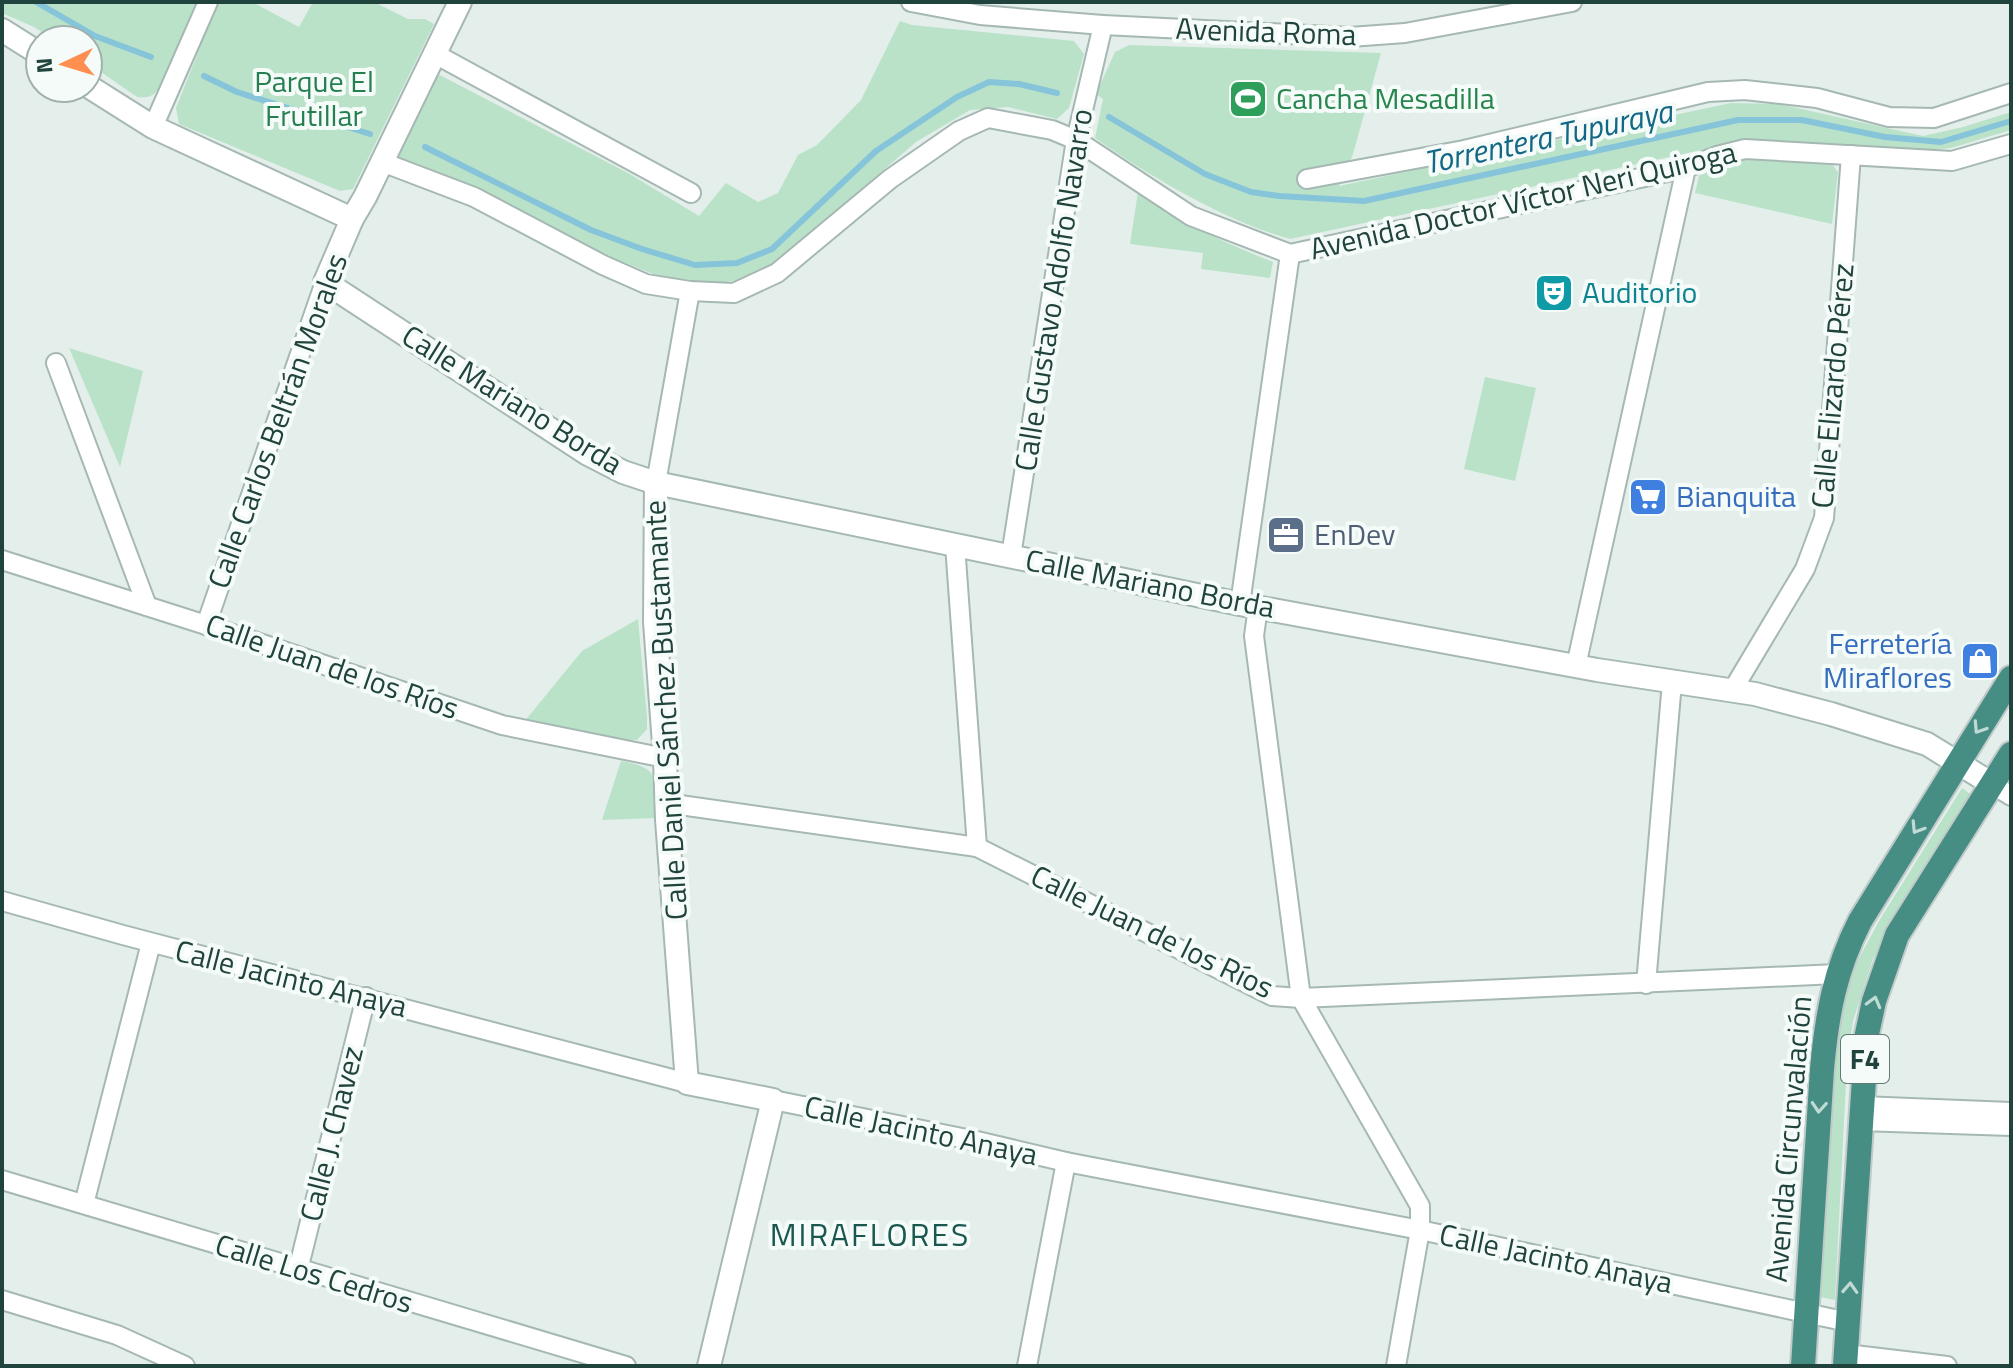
<svg xmlns="http://www.w3.org/2000/svg" width="2013" height="1368" font-family="'Titillium Web',sans-serif">
	<style>
		.green { fill: #bae2c9 }
		.lines { fill: none; stroke-linecap: round; stroke-linejoin: round }
		.stream { stroke: #86c4d9; stroke-width: 6 }
		.minor-casing { stroke: #a6b8b3; stroke-width: 22 }
		.tertiary-casing { stroke: #a6b8b3; stroke-width: 26 }
		.trunk-casing { stroke: #c1cac9; stroke-width: 28 }
		.minor { stroke: #fff; stroke-width: 18 }
		.tertiary { stroke: #fff; stroke-width: 22 }
		.trunk { stroke: #468e84; stroke-width: 24 }
		.oneway { stroke: #c0dad5 }
		.labels { text-anchor: middle; stroke-width: 8; stroke-linejoin: round; paint-order: stroke }
		.shield { fill: #f5fbf8; stroke: #617a75; stroke-width: 2 }
		.shield-label { font-size: 28px; font-weight: bold; fill: #21433d }
		.street-label { font-size: 30px; fill: #21433d; stroke: #f5fbf8 }
		.park-label { font-size: 30px; fill: #267f51; stroke: #f5fbf8 }
		.leisure-label { font-size: 30px; fill: #27864d; stroke: #f5fbf8; text-anchor: start }
		.culture-label { font-size: 30px; fill: #0d838f; stroke: #f5fbf8; text-anchor: start }
		.shop-label { font-size: 30px; fill: #366cbe; stroke: #f5fbf8; text-anchor: start }
		.service-label { font-size: 30px; fill: #4e5e75; stroke: #f5fbf8; text-anchor: start }
		.water-label { font-size: 32px; font-style: italic; fill: #136786; stroke: #f5fbf8 }
		.neighbourhood-label { font-size: 32px; letter-spacing: 2px; fill: #1a584f; stroke: #f5fbf8 }
	</style>
	<rect width="100%" height="100%" fill="#e4efeb"/>
	<!-- green -->
	<g class="green">
		<path d="M 2,2 L 197,2 L 159,88 C 153,97 148,98 137,97 L 88,63 L 88,40 L 54,40 L 34,27 L 2,13 Z"/>
		<path d="M 218,2 L 252,2 L 299,27 L 313,2 L 374,2 L 408,19 L 425,19 L 434,24 L 353,189 L 340,191 L 179,124 L 176,108 Z"/>
		<path d="M 900,21 L 912,25 L 1074,41 L 1084,54 L 1069,108 L 1057,119 L 1008,107 L 970,110 L 916,142 L 777,262 L 740,280 L 710,284 L 663,278 L 611,257 L 472,185 L 392,156 L 434,72 L 628,173 L 699,216 L 726,183 L 758,202 L 778,193 L 798,155 L 817,145 L 861,100 Z"/>
		<path d="M 1129,45 L 1381,53 L 1353,154 L 1339,186 L 1731,103 L 1779,104 L 1923,136 L 1963,127 L 2011,112 L 2011,130 L 1951,148 L 1920,151 L 1743,141 L 1290,239 C 1227,222 1149,176 1095,138 L 1103,99 L 1096,94 L 1115,52 Z"/>
		<path d="M 1739,157 L 1830,162 L 1838,172 L 1832,224 L 1695,193 L 1700,172 Z"/>
		<path d="M 1138,192 C 1181,222 1224,243 1273,262 L 1270,278 L 1201,269 L 1203,253 L 1130,244 Z"/>
		<path d="M 69,348 L 143,371 L 120,467 Z"/>
		<path d="M 1485,377 L 1536,388 L 1515,481 L 1464,469 Z"/>
		<path d="M 638,619 L 647,717 L 647,729 L 637,740 L 626,740 L 524,722 L 582,651 Z"/>
		<path d="M 621,761 C 663,768 655,780 656,818 L 602,820 Z"/>
		<path d="M 1962,788 L 1972,795 L 1891,926 L 1873,959 L 1853,1021 L 1847,1063 L 1835,1300 L 1820,1297 L 1834,1065 L 1840,1020 L 1848,990 L 1857,962 L 1879,921 Z"/>
	</g>
	<g class="lines">
		<!-- stream -->
		<g class="stream">
			<path d="M 36,2 L 95,36 L 151,57"/>
			<path d="M 204,76 L 237,92 L 370,134"/>
			<path d="M 1109,117 L 1205,174 L 1251,192 L 1279,196 L 1364,201 L 1738,120 L 1802,120 L 1885,137 L 1941,142 L 2011,121"/>
			<path d="M 425,147 L 591,230 L 642,249 L 695,265 L 737,263 L 772,249 L 876,151 L 957,97 L 989,82 L 1019,84 L 1057,93"/>
		</g>
		<!-- minor casing -->
		<g class="minor-casing">
			<g id="minor">
				<path d="M 911,2 L 980,15 L 1103,25 L 1350,37 L 1405,33 L 1572,2"/>
				<path d="M 435,54 L 691,193"/>
				<path d="M 153,127 L 208,2"/>
				<path d="M 382,162 L 474,197 L 603,265 L 646,284 L 690,291 L 734,293 L 777,273 L 890,179 L 959,131 L 988,118 L 1052,130 L 1076,140 L 1191,216 L 1290,254 L 1686,168 L 1717,156 L 1745,149 L 1952,161 L 2011,144"/>
				<path d="M 1307,179 L 1464,150 L 1708,92 L 1745,90 L 1817,98 L 1889,117 L 1934,118 L 2011,93"/>
				<path d="M 56,363 L 147,606"/>
				<path d="M 656,483 L 690,291"/>
				<path d="M 955,545 L 977,847"/>
				<path d="M 1011,556 L 1076,140 L 1103,25"/>
				<path d="M 2,560 L 206,625 L 502,725 L 665,758"/>
				<path d="M 1240,604 L 1290,254"/>
				<path d="M 1258,607 L 1254,636 L 1301,998 L 1420,1206 L 1420,1230 L 1396,1366"/>
				<path d="M 206,625 L 325,282"/>
				<path d="M 1576,666 L 1686,168"/>
				<path d="M 1732,691 L 1805,569 L 1824,518 L 1851,155"/>
				<path d="M 1992,784 L 2011,796"/>
				<path d="M 666,803 L 977,847 L 1272,996 L 1301,998 L 1837,974"/>
				<path d="M 2,901 L 123,935 L 687,1083"/>
				<path d="M 1646,984 L 1672,682"/>
				<path d="M 773,1100 L 977,1141 L 1066,1162 L 1420,1230 L 1848,1322"/>
				<path d="M 1861,1106 L 2011,1112"/>
				<path d="M 1860,1121 L 2011,1126"/>
				<path d="M 2,1180 L 626,1366"/>
				<path d="M 84,1204 L 151,943"/>
				<path d="M 298,1270 L 366,997"/>
				<path d="M 2,1300 L 117,1335 L 185,1366"/>
				<path d="M 1846,1354 L 1947,1366"/>
				<path d="M 1027,1366 L 1066,1162"/>
			</g>
		</g>
		<!-- tertiary casing -->
		<g class="tertiary-casing">
			<g id="tertiary">
				<path d="M 460,2 L 365,197 L 352,219 L 325,282 L 588,454 L 623,472 L 656,483 L 1240,604 L 1597,670 L 1755,694 L 1831,714 L 1927,744 L 1992,784"/>
				<path d="M 2,30 L 40,54"/>
				<path d="M 88,86 L 153,127 L 352,219"/>
				<path d="M 656,483 L 655,622 L 665,758 L 667,820 L 687,1083 L 773,1100 L 709,1366"/>
			</g>
		</g>
		<!-- trunk casing -->
		<g class="trunk-casing">
			<g id="trunk">
				<path d="M 1803,1366 L 1822,1069 C 1827,1014 1835,970 1860,921 L 2011,678"/>
				<path d="M 1845,1366 L 1867,1034 L 1874,1001 L 1897,935 L 2011,754"/>
			</g>
		</g>
		<!-- minor -->
		<use href="#minor" class="minor"/>
		<!-- tertiary -->
		<use href="#tertiary" class="tertiary"/>
		<!-- trunk -->
		<use href="#trunk" class="trunk"/>
	</g>
	<!-- one-way arrows -->
	<defs><path id="oneway-chevron" d="M-2-3.5L2.5 0L-2 3.5" fill="none" stroke-width="1.6" stroke-linecap="round" stroke-linejoin="round" transform="scale(2)"/></defs>
	<g class="oneway">
		<use href="#oneway-chevron" transform="translate(1979 728) rotate(123)"/>
		<use href="#oneway-chevron" transform="translate(1917 828) rotate(122)"/>
		<use href="#oneway-chevron" transform="translate(1874 1002) rotate(-75)"/>
		<use href="#oneway-chevron" transform="translate(1819 1107) rotate(94)"/>
		<use href="#oneway-chevron" transform="translate(1850 1288) rotate(-87)"/>
	</g>
	<!-- icons -->
	<defs>
		<g id="stadium-square" transform="scale(2)"><rect x="-9" y="-9" width="18" height="18" rx="4" fill="#2e9e5b" stroke="#f5fbf8"/><path d="M0-5a6.5 5 0 1 0 0 10a6.5 5 0 1 0 0-10ZM-3.5-1.8h7v3.6h-7Z" fill="#fff"/></g>
		<g id="theatre-square" transform="scale(2)"><rect x="-9" y="-9" width="18" height="18" rx="4" fill="#0f9aa8" stroke="#f5fbf8"/><path d="M-5-5.5Q0-4 5-5.5V0Q5 5 0 6Q-5 5-5 0ZM-3.3-2.5H-1v1.5H-3.3ZM1-2.5H3.3v1.5H1ZM-2.8 1Q0 5.5 2.8 1Z" fill="#fff"/></g>
		<g id="supermarket-square" transform="scale(2)"><rect x="-9" y="-9" width="18" height="18" rx="4" fill="#3f7fe0" stroke="#f5fbf8"/><path d="M-6-5.5h2.5l.6 2H6L4.5 2H-2.5L-4.4-4H-6ZM-1.5 3.2a1.3 1.3 0 1 0 .1 0ZM3 3.2a1.3 1.3 0 1 0 .1 0Z" fill="#fff"/></g>
		<g id="office-square" transform="scale(2)"><rect x="-9" y="-9" width="18" height="18" rx="4" fill="#5c6f8a" stroke="#f5fbf8"/><path d="M-6-3h4V-5.5h4V-3h4V5H-6ZM-1-4.5V-3h2v-1.5ZM-6 0V1H6V0Z" fill="#fff"/></g>
		<g id="shop-square" transform="scale(2)"><rect x="-9" y="-9" width="18" height="18" rx="4" fill="#3f7fe0" stroke="#f5fbf8"/><path d="M-5-2.5h2.3a2.7 3.5 0 0 1 5.4 0H5L5.5 6h-11ZM-1.5-2.5h3a1.5 2.3 0 0 0-3 0Z" fill="#fff"/></g>
	</defs>
	<g fill-rule="evenodd">
		<use href="#stadium-square" x="1248" y="99"/>
		<use href="#theatre-square" x="1554" y="293"/>
		<use href="#supermarket-square" x="1648" y="497"/>
		<use href="#office-square" x="1286" y="535"/>
		<use href="#shop-square" x="1980" y="661"/>
	</g>
	<g class="labels">
		<!-- shield labels -->
		<rect class="shield" x="1841" y="1035" width="48" height="48" rx="6"/>
		<g class="shield-label">
			<text x="1865" y="1069">F4</text>
		</g>
		<!-- street labels -->
		<g class="street-label">
			<text transform="translate(1266 32) rotate(2)" y="10">Avenida Roma</text>
			<text transform="translate(1523 201) rotate(-13)" y="10">Avenida Doctor Víctor Neri Quiroga</text>
			<text transform="translate(1054 290) rotate(-81)" y="10">Calle Gustavo Adolfo Navarro</text>
			<text transform="translate(1833 386) rotate(-85)" y="10">Calle Elizardo Pérez</text>
			<text transform="translate(512 400) rotate(32)" y="10">Calle Mariano Borda</text>
			<text transform="translate(278 421) rotate(-70)" y="10">Calle Carlos Beltrán Morales</text>
			<text transform="translate(1150 584) rotate(11)" y="10">Calle Mariano Borda</text>
			<text transform="translate(332 667) rotate(19)" y="10">Calle Juan de los Ríos</text>
			<text transform="translate(666 710) rotate(-93)" y="10">Calle Daniel Sánchez Bustamante</text>
			<text transform="translate(1152 932) rotate(26)" y="10">Calle Juan de los Ríos</text>
			<text transform="translate(291 979) rotate(14)" y="10">Calle Jacinto Anaya</text>
			<text transform="translate(921 1131) rotate(12)" y="10">Calle Jacinto Anaya</text>
			<text transform="translate(332 1134) rotate(-76)" y="10">Calle J. Chavez</text>
			<text transform="translate(1789 1139) rotate(-85)" y="10">Avenida Circunvalación</text>
			<text transform="translate(1556 1259) rotate(12)" y="10">Calle Jacinto Anaya</text>
			<text transform="translate(314 1274) rotate(17)" y="10">Calle Los Cedros</text>
		</g>
		<!-- park labels -->
		<g class="park-label">
			<text x="314" y="92">Parque El<tspan x="314" dy="34">Frutillar</tspan></text>
		</g>
		<!-- leisure labels -->
		<g class="leisure-label">
			<text x="1276" y="109">Cancha Mesadilla</text>
		</g>
		<!-- culture labels -->
		<g class="culture-label">
			<text x="1582" y="303">Auditorio</text>
		</g>
		<!-- shop labels -->
		<g class="shop-label">
			<text x="1676" y="507">Bianquita</text>
			<text x="1952" y="654" text-anchor="end">Ferretería<tspan x="1952" dy="34">Miraflores</tspan></text>
		</g>
		<!-- service labels -->
		<g class="service-label">
			<text x="1314" y="545">EnDev</text>
		</g>
		<!-- water labels -->
		<g class="water-label">
			<text transform="translate(1548 137) rotate(-12)" y="11">Torrentera Tupuraya</text>
		</g>
		<!-- neighbourhood labels -->
		<g class="neighbourhood-label">
			<text x="870" y="1246">MIRAFLORES</text>
		</g>
	</g>
	<!-- border -->
	<rect width="2013" height="1368" fill="none" stroke="#21433d" stroke-width="8"/>
	<!-- north arrow -->
	<g transform="translate(64 64) rotate(266)"><circle r="38" fill="#f5fbf8" stroke="#a0b1ad" stroke-width="2"/>
	<path d="M0-6L14 30L0 20L-14 30Z" fill="#ff8e51"/>
	<text y="-12" font-size="22" font-weight="bold" text-anchor="middle" fill="#21433d">N</text>
	</g>
</svg>
